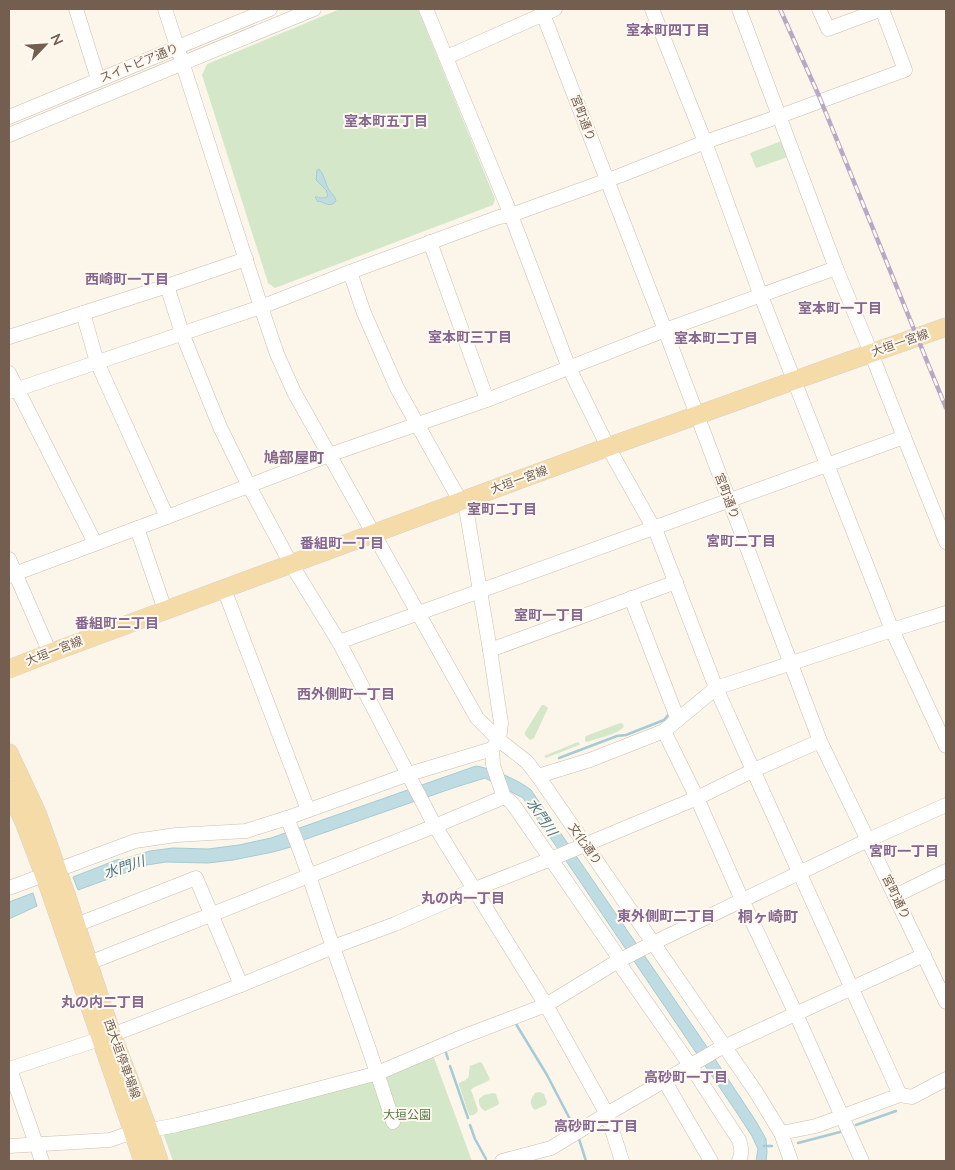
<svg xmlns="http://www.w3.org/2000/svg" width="955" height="1170" font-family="Lato,'Noto Sans JP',sans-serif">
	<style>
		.green { fill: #d4e8c9 }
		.water { fill: #bfdce3; stroke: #a6cbd4 }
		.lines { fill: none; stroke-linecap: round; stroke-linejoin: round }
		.stream { stroke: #a6cbd4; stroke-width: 2.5 }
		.minor-casing { stroke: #ccbeb0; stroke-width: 15 }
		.major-casing { stroke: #d8d2ce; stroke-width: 19 }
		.minor { stroke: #fff; stroke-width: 14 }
		.major { stroke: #f4dba8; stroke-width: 18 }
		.rail-casing { stroke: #b9a8c5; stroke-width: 4.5 }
		.rail { stroke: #fef9f0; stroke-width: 2.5; stroke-dasharray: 8; stroke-linecap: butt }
		.labels { text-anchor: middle; stroke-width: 4; stroke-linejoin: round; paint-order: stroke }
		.street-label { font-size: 12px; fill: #745e4f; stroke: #fef9f0 }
		.park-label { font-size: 12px; fill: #547848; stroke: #fef9f0 }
		.neighbourhood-label { font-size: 14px; font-weight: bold; fill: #84668f; stroke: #fef9f0 }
		.water-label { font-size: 14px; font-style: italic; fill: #4a7985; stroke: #fef9f0 }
		.quarter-label { font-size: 15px; font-weight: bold; fill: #84668f; stroke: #fef9f0 }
	</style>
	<rect width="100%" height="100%" fill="#fbf5ea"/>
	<!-- green -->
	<g class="green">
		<path d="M 340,9 L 418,9 L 495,199 L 493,205 L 275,288 L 268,283 L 202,75 L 207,64 Z"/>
		<path d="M 784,140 L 790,156 L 756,168 L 750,153 Z"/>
		<path d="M 542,705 L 544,705 L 548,708 L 534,738 L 530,740 L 525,735 L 525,732 Z"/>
		<path d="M 620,723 L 623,724 L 624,727 C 615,735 599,738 587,742 L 585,741 L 585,738 L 586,736 Z"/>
		<path d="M 578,742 L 580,744 L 579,745 L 546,758 L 544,756 Z"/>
		<path d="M 433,1055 L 472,1161 L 173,1161 L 163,1133 Z"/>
		<path d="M 480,1062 L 482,1063 L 490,1079 L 488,1081 L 473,1088 L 471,1090 L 478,1110 C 477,1114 473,1116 469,1115 L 459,1085 L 459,1083 C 473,1077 467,1077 470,1066 Z"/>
		<path d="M 540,1092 L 544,1094 L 547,1102 L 546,1105 L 535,1110 C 528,1104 531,1099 535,1093 Z"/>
		<path d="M 493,1093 L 496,1094 L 499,1103 L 498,1105 L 485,1111 C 481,1109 478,1104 479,1099 L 484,1095 Z"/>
	</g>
	<!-- water -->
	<g class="water">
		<path d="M 319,169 C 325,176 325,183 329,190 C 332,194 335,196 336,201 C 331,208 325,203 319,201 L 318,202 L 315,197 L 317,197 C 321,198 324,199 328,196 L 326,190 L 316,180 L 317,170 Z"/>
		<path d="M 476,766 C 490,768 519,780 531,790 L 705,1044 L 757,1123 L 766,1139 L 767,1152 L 766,1161 L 756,1161 L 758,1149 L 752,1136 L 735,1110 L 558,849 L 523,798 L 485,778 L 456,787 L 306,839 L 291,847 L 273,852 L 233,860 L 208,863 L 166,862 L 147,865 L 78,890 L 73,877 L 119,859 L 120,860 L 150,851 L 173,848 L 208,849 L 239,845 L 271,838 Z"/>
		<path d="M 33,893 L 37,906 L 9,919 L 9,902 Z"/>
	</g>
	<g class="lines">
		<!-- stream -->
		<g class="stream">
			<path d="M 559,758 L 617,736 L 626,735 L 664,720 L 669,714"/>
			<path d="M 516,1024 L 547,1075 L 574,1127"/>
			<path d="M 445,1050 L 448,1059"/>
			<path d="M 450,1066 L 468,1118"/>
			<path d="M 470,1125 L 475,1139 L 486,1159"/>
			<path d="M 856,1125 L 896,1111"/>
			<path d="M 579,1139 L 586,1161"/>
			<path d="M 798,1143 L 840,1132"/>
			<path d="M 764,1146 L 772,1146"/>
		</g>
		<!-- minor casing -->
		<g class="minor-casing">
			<g id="minor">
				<path d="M 76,9 L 98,79"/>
				<path d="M 165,9 L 261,307 L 277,354 L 294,392 L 477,718 L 499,740 L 527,762 L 540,779 L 756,1092 L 781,1133 L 791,1161"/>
				<path d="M 426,9 L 511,215 L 569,368 L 608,447 L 657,534 L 716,688 L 900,1095"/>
				<path d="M 541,9 L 665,330 L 820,741 L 946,1002"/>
				<path d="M 652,9 L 705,142 L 761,296 L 892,630 L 946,746"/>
				<path d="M 739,9 L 836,268 L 867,343"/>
				<path d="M 819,9 L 828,29 L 882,9"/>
				<path d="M 447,57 L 555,9"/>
				<path d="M 9,117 L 270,9"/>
				<path d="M 9,135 L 314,9"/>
				<path d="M 430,242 L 487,400"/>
				<path d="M 350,272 L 364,313 L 397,388 L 454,490 L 466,508 L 490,650 L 501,723 L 499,740 L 492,749 L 493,765 L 504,797 L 510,801 L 515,807 L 615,952 L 623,969 L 690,1065 L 739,1140 C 742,1149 742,1153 739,1161"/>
				<path d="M 167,286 L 182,333 L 220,427 L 249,486 L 291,564 L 339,642 L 435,826 L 546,1005 L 607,1114 L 622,1161"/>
				<path d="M 83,313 L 97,362 L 167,517"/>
				<path d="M 9,337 L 167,286 L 246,259"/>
				<path d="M 875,363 L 904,437 L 946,542"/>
				<path d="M 9,373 L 95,543"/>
				<path d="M 9,392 L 261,307 L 350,272 L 499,217 L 511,215 L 619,176 L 705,142 L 780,116 L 905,70 L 882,9"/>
				<path d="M 137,528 L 165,610"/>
				<path d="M 9,559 L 50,653"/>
				<path d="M 9,576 L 167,517 L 329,455 L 487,400 L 665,330 L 836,268"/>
				<path d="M 224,589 L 308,810"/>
				<path d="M 631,598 L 678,720"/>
				<path d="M 339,642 L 904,437"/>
				<path d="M 490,650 L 676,582"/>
				<path d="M 664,731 L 697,798 L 742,900 L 796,1014 L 862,1161"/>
				<path d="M 538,776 L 590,760 L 664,731 L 716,688 L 892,630 L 946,613"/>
				<path d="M 287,818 C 305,859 318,904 333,947 C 353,1005 375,1063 393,1122"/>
				<path d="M 9,888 L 135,841 L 176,835 L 246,831 L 287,818 L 409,774 L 492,749"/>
				<path d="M 895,896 L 946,871"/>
				<path d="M 76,925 L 196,878 L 241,985"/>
				<path d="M 79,966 L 99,959 L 435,826 L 504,797"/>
				<path d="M 9,1069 L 112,1035 L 241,985 L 333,947 L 395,924 L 475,889 L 551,859 L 697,798 L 754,770 L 820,741"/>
				<path d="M 10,1069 L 42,1161"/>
				<path d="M 664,1080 L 711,1161"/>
				<path d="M 781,1133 L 816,1126 L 900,1095 L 912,1097 L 946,1079"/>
				<path d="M 9,1146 L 110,1140 L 124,1135 L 177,1125 L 234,1111 L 378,1073 L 462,1037 L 546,1005 L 613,964 L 653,943 L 868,840 L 946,805"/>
				<path d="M 502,1161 L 551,1148 L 607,1114 L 717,1050 L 924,955"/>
			</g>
		</g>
		<!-- major casing -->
		<g class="major-casing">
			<g id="major">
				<path d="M 9,669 L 50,653 L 608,447 C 721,407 833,366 946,327"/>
				<path d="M 9,753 L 37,813 L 68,900 L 112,1035 L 149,1131 L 159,1161"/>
				<path d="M 9,789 L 24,822 L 49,888 L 143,1161"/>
			</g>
		</g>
		<!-- minor -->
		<use href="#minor" class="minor"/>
		<!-- major -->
		<use href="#major" class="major"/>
		<!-- rail casing -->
		<g class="rail-casing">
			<path id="rail" d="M 780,9 L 819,96 L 946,408"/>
		</g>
		<!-- rail -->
		<use href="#rail" class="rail"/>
	</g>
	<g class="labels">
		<!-- street labels -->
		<g class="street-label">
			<text transform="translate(139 63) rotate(-22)" y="4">スイトピア通り</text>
			<text transform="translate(583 118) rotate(69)" y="4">宮町通り</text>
			<text transform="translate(900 343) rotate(-19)" y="4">大垣一宮線</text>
			<text transform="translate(519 480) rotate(-20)" y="4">大垣一宮線</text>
			<text transform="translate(727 496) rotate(69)" y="4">宮町通り</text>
			<text transform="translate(54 651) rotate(-21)" y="4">大垣一宮線</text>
			<text transform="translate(585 844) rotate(55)" y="4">文化通り</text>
			<text transform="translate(896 897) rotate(64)" y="4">宮町通り</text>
			<text transform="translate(122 1059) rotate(70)" y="4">西大垣停車場線</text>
		</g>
		<!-- park labels -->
		<g class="park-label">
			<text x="407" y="1119">大垣公園</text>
		</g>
		<!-- neighbourhood labels -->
		<g class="neighbourhood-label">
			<text x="668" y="35">室本町四丁目</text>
			<text x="386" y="126">室本町五丁目</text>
			<text x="127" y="284">西崎町一丁目</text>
			<text x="840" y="313">室本町一丁目</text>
			<text x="470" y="342">室本町三丁目</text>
			<text x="716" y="343">室本町二丁目</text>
			<text x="502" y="514">室町二丁目</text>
			<text x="741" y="546">宮町二丁目</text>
			<text x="342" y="548">番組町一丁目</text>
			<text x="549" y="620">室町一丁目</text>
			<text x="117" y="628">番組町二丁目</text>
			<text x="346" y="699">西外側町一丁目</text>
			<text x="904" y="856">宮町一丁目</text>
			<text x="463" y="903">丸の内一丁目</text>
			<text x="666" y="921">東外側町二丁目</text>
			<text x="103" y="1007">丸の内二丁目</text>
			<text x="686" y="1082">高砂町一丁目</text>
			<text x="596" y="1131">高砂町二丁目</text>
		</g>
		<!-- water labels -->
		<g class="water-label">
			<text transform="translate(542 817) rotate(56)" y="5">水門川</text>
			<text transform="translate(124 867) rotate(-18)" y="5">水門川</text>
		</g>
		<!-- quarter labels -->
		<g class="quarter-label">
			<text x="294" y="463">鳩部屋町</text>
			<text x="768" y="922">桐ヶ崎町</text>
		</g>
	</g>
	<!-- border -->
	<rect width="955" height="1170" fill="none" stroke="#745e4f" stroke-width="20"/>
	<!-- north arrow -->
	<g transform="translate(45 45) rotate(65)" stroke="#fef9f0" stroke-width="4" paint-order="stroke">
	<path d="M0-4L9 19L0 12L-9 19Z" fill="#745e4f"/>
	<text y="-8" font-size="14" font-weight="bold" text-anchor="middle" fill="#745e4f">N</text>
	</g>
</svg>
